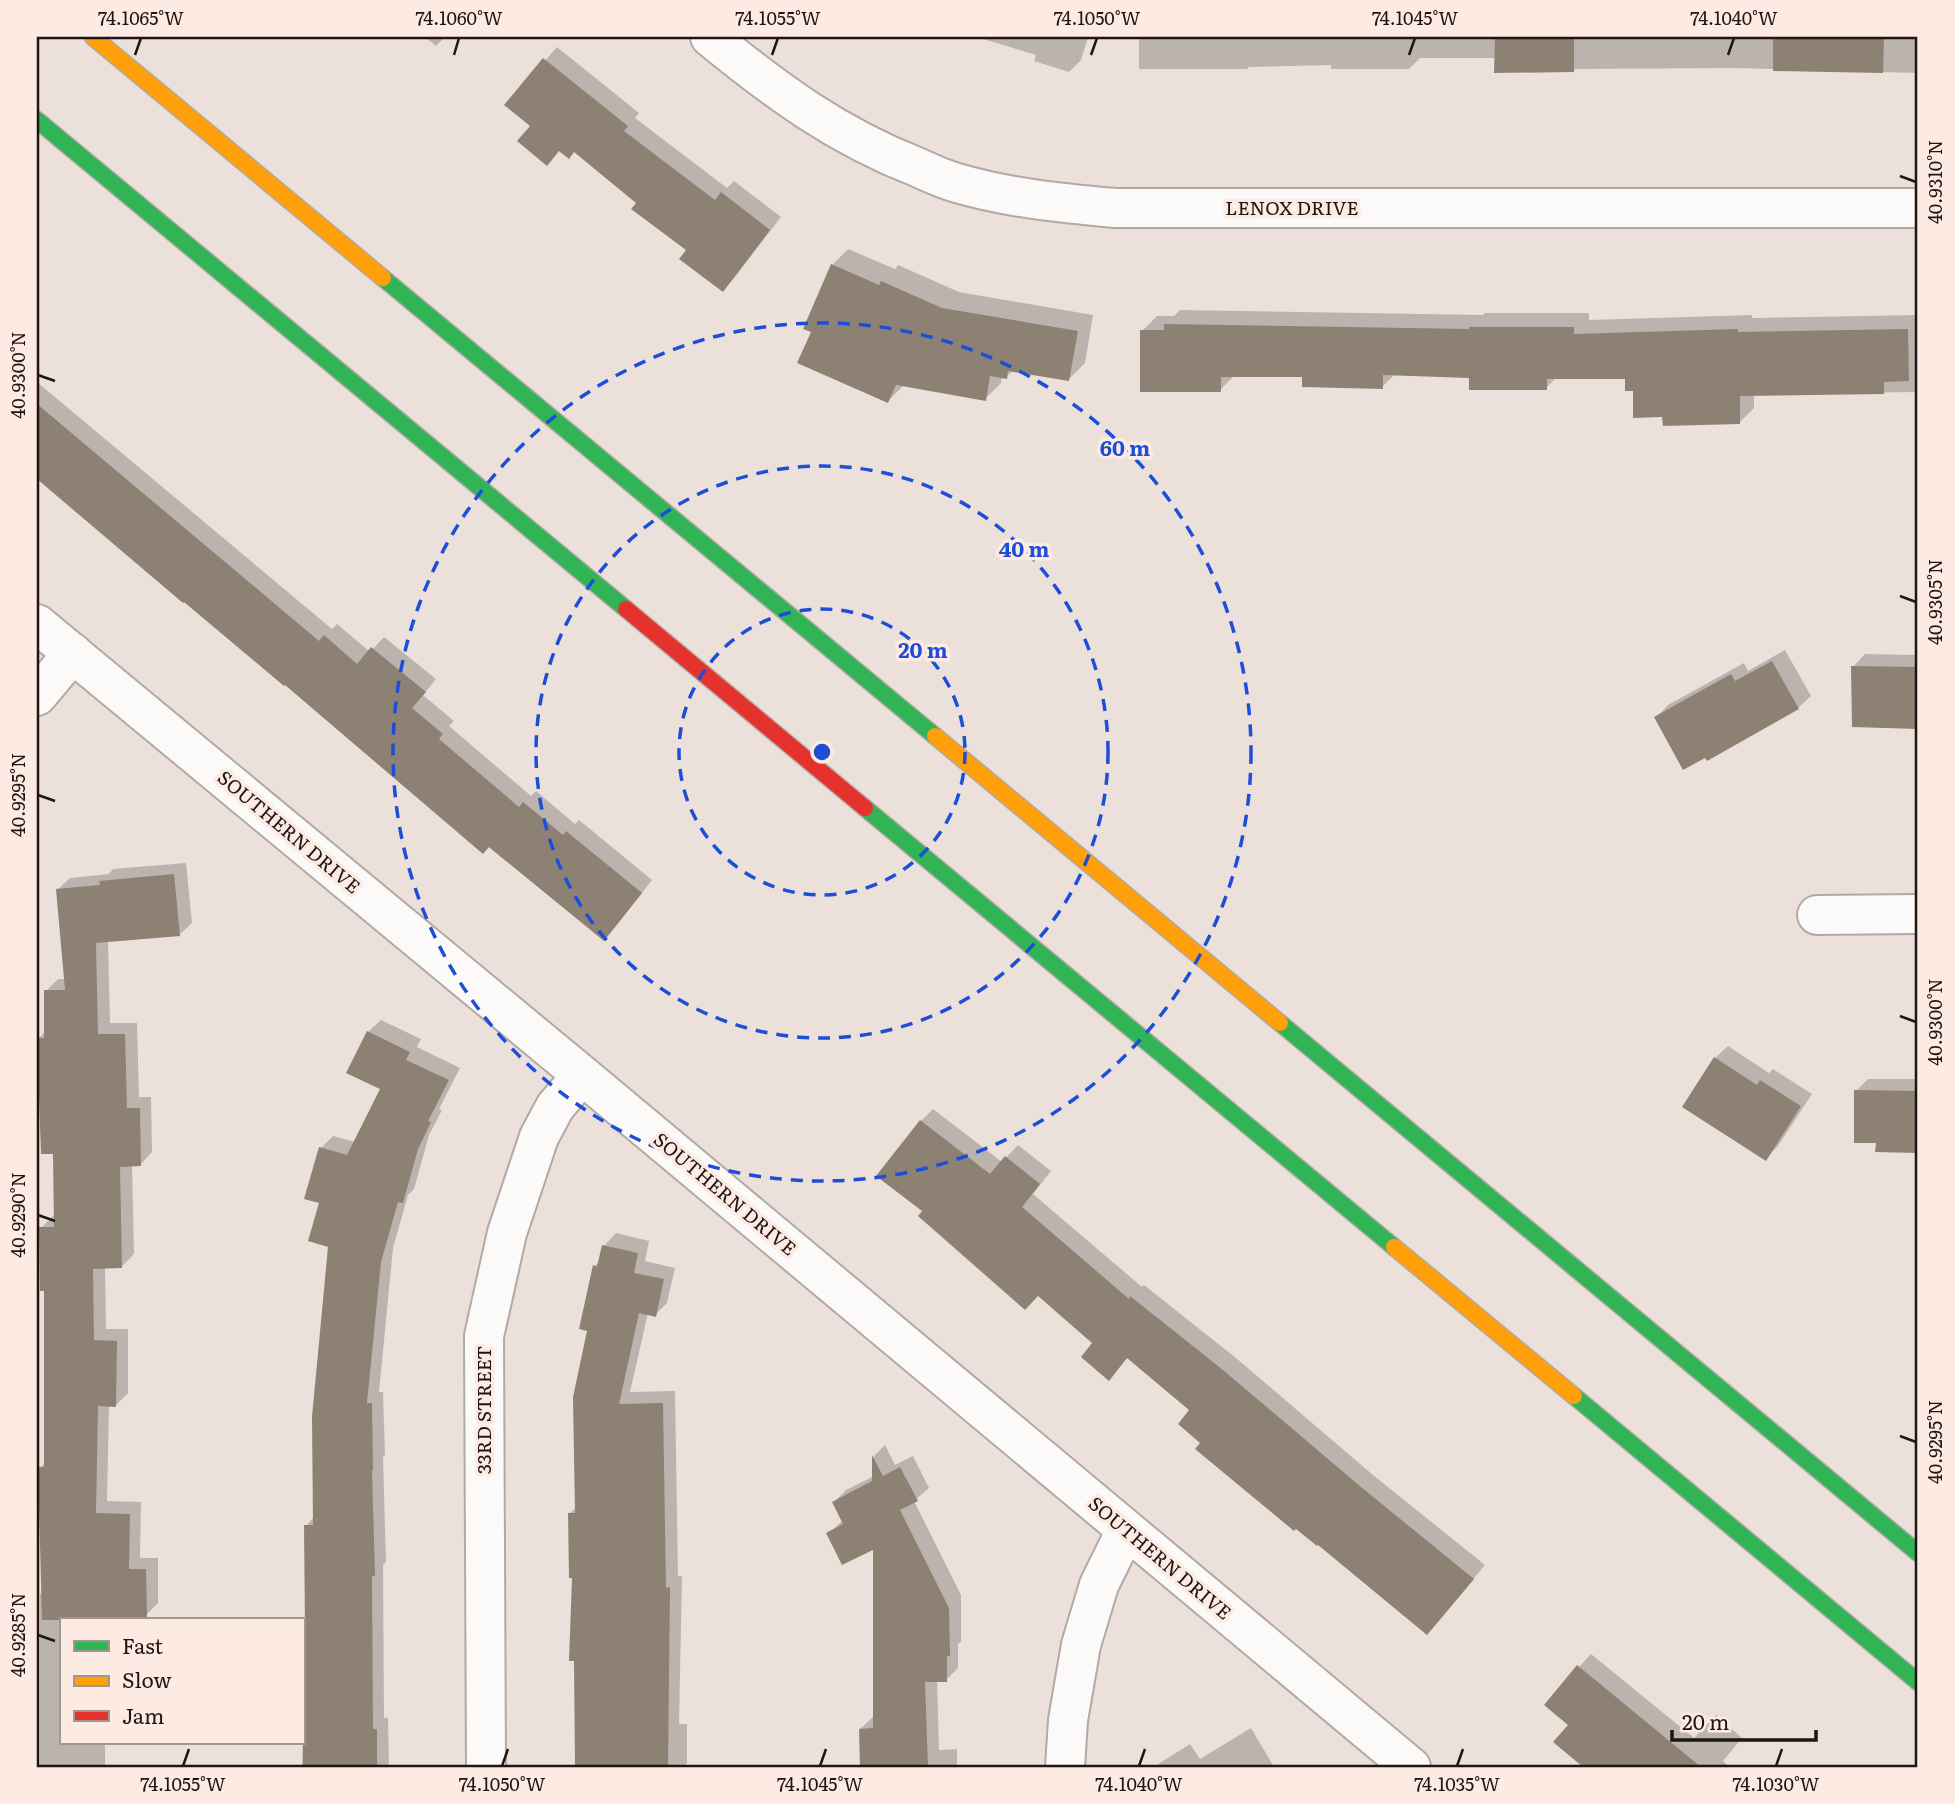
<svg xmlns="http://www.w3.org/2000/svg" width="1955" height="1804" font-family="Literata,serif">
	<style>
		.shadow { fill: #0003 }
		.building { fill: #8d8174 }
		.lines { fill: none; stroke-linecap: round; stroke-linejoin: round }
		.street-casing { stroke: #b2a9a5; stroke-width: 42 }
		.fast-casing { stroke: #b2a9a5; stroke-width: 19 }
		.slow-casing { stroke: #b2a9a5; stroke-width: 19 }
		.jam-casing { stroke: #b2a9a5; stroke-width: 19 }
		.street { stroke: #fcfaf9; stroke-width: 38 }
		.fast { stroke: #30b455; stroke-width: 16 }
		.slow { stroke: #ff9f0a; stroke-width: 16 }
		.jam { stroke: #e5322d; stroke-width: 16 }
		.ticks { fill: none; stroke: #1d1612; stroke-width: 2.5 }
		.ring { fill: none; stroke: #1d4ed8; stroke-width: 3.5; stroke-dasharray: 12 9 }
		.labels { text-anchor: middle; stroke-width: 7; stroke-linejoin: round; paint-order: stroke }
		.street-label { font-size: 19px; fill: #1d1612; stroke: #fdebe3 }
		.centre { fill: #1d4ed8; stroke: #fdebe3; stroke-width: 3.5 }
		.ring-label { font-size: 21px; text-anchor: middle; font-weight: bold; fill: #1d4ed8; stroke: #fdebe3; stroke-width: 7; stroke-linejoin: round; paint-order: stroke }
		.neatline { fill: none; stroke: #1d1612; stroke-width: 2.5 }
		.ticks-label { font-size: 18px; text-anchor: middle; fill: #1d1612 }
	</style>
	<rect width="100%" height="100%" fill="#ece0da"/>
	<!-- shadow -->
	<g class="shadow">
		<path d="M 425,37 L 445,37 L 436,46 Z"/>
		<path d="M 977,37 L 1088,37 L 1081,60 L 1069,72 L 1034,61 L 1036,55 Z"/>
		<path d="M 1139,37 L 1918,37 L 1918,73 L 1734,68 L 1575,69 L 1573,71 L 1496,58 L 1420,58 L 1409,69 L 1331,69 L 1331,65 L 1249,67 L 1247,69 L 1139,69 Z"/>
		<path d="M 557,47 L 639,113 L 635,118 L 727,188 L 734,181 L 781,217 L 735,277 L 723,289 L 688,250 L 638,203 L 575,151 L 532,126 L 506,105 Z"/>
		<path d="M 848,249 L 895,269 L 898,265 L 959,292 L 1093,315 L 1085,363 L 1069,379 L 1014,370 L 1006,377 L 1002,377 L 1001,383 L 985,399 L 904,385 L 888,401 L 813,331 L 832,265 Z"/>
		<path d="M 1180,310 L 1483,315 L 1485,313 L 1589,313 L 1589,320 L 1752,315 L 1752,318 L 1918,315 L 1918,392 L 1754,394 L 1754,408 L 1739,423 L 1664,415 L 1626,378 L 1557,377 L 1546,388 L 1471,376 L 1396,373 L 1382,387 L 1304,375 L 1235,375 L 1220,390 L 1142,331 L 1157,316 L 1174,316 Z"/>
		<path d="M 37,382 L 332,629 L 337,624 L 370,652 L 384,637 L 436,679 L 423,695 L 454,721 L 449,726 L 531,796 L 536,791 L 575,824 L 579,820 L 652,880 L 615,927 L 603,939 L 183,601 L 37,477 Z"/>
		<path d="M 1785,650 L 1811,696 L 1798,708 L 1656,718 L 1668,705 L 1744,663 L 1748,671 Z"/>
		<path d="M 1865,654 L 1918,655 L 1918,726 L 1853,725 L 1853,667 Z"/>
		<path d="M 186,863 L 192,923 L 179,935 L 108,941 L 110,1023 L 137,1023 L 139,1097 L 151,1097 L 152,1152 L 140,1165 L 132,1165 L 134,1254 L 121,1267 L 105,1267 L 106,1329 L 128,1329 L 128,1393 L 116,1405 L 109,1405 L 107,1501 L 141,1502 L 140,1558 L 158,1558 L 158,1603 L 146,1615 L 137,1615 L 137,1620 L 61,1620 L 61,1743 L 105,1743 L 105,1767 L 40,1767 L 40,1594 L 43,1591 L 41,1467 L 46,1462 L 46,1290 L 41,1228 L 53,1216 L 56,1216 L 55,1152 L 38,1039 L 46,1031 L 46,991 L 58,979 L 66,979 L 57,890 L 70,878 L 109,874 L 113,869 Z"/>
		<path d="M 381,1020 L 421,1039 L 417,1047 L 460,1068 L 439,1109 L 442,1110 L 429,1135 L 414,1189 L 408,1195 L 393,1248 L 379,1392 L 383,1392 L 385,1456 L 383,1457 L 386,1562 L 383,1565 L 384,1718 L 388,1718 L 389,1767 L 302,1767 L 303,1729 L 308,1724 L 306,1526 L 314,1517 L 330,1246 L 321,1202 L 321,1148 L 333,1136 L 355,1142 L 383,1089 L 368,1032 Z"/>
		<path d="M 1728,1046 L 1769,1073 L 1773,1069 L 1812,1094 L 1778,1146 L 1766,1158 L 1715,1058 Z"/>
		<path d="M 1868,1079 L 1918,1079 L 1918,1151 L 1877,1150 L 1878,1141 L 1856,1091 Z"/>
		<path d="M 933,1109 L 1002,1162 L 1018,1145 L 1051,1171 L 1033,1194 L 1142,1287 L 1144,1285 L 1236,1358 L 1373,1475 L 1485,1565 L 1439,1621 L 1202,1443 L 1192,1410 L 1128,1357 L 1109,1378 L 1095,1343 L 1039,1294 L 925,1211 L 921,1121 Z"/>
		<path d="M 616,1233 L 649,1241 L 645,1261 L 675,1268 L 667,1303 L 655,1315 L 648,1313 L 630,1392 L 675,1391 L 678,1576 L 682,1576 L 679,1724 L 687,1724 L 687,1763 L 683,1767 L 576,1767 L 576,1659 L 569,1514 L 577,1507 L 595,1266 L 600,1260 L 604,1246 Z"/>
		<path d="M 885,1445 L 895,1465 L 913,1456 L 929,1488 L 914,1501 L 961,1595 L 961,1642 L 958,1644 L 958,1668 L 946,1680 L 937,1680 L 939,1750 L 957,1749 L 957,1767 L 861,1767 L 860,1729 L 873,1717 L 875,1717 L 874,1547 L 828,1534 L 843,1520 L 834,1502 L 846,1490 L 874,1476 L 874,1456 Z"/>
		<path d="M 1591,1654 L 1694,1738 L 1716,1715 L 1742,1738 L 1723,1761 L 1729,1767 L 1593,1767 L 1586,1762 L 1570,1725 L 1579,1667 Z"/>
		<path d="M 1251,1728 L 1274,1767 L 1155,1767 L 1160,1763 L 1190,1744 L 1200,1759 Z"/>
	</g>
	<!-- building -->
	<g class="building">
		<path d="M 1495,37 L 1574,37 L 1574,72 L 1494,73 Z"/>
		<path d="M 1773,37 L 1884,37 L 1883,73 L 1773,71 Z"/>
		<path d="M 543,58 L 628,126 L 624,131 L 715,200 L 721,192 L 770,230 L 723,292 L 679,259 L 686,250 L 631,209 L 636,203 L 574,152 L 569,159 L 559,151 L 547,166 L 517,141 L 530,126 L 504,105 Z"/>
		<path d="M 831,264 L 879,285 L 881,281 L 942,308 L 1078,331 L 1069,381 L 1008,371 L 1007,379 L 990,376 L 986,401 L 896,385 L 888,403 L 797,363 L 811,332 L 803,329 Z"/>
		<path d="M 1164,324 L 1469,329 L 1469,327 L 1574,327 L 1574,334 L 1738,329 L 1738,332 L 1908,329 L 1909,381 L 1884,382 L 1884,394 L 1740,396 L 1740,424 L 1663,426 L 1662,417 L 1633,418 L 1633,391 L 1625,391 L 1625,379 L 1547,379 L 1547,390 L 1469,390 L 1469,378 L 1383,375 L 1383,389 L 1302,387 L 1302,377 L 1221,377 L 1221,392 L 1140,392 L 1140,330 L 1164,330 Z"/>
		<path d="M 37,404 L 319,641 L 324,635 L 357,664 L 371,647 L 426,692 L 412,708 L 443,734 L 439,739 L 519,807 L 523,802 L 563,835 L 566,831 L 642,893 L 604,941 L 489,847 L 483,854 L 285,685 L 284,686 L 184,602 L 183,603 L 37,479 Z"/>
		<path d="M 1772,661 L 1799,709 L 1707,761 L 1705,758 L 1683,770 L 1654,717 L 1731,674 L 1735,681 Z"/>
		<path d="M 1851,666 L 1918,667 L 1918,729 L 1852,727 Z"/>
		<path d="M 174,874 L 180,936 L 96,943 L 98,1034 L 125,1034 L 127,1108 L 140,1108 L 141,1166 L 120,1167 L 122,1268 L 93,1269 L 94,1340 L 117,1341 L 116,1407 L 98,1406 L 96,1513 L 130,1514 L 129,1569 L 146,1569 L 147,1617 L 125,1617 L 125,1620 L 42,1620 L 39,1507 L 39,1467 L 44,1467 L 44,1291 L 40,1291 L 39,1227 L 54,1227 L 53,1154 L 41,1154 L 37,1038 L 44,1038 L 44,990 L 65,990 L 56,889 L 100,885 L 99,881 Z"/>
		<path d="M 367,1031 L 410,1052 L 406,1060 L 449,1080 L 428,1121 L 431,1122 L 418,1149 L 403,1203 L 398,1202 L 381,1262 L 367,1403 L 372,1403 L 373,1470 L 372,1470 L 375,1576 L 372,1576 L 373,1729 L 377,1729 L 377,1767 L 303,1767 L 303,1729 L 306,1729 L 304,1525 L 313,1525 L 312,1417 L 328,1247 L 308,1241 L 319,1203 L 304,1199 L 319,1147 L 347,1155 L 380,1089 L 346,1073 Z"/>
		<path d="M 1714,1057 L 1757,1085 L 1760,1080 L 1801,1106 L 1766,1161 L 1682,1107 Z"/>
		<path d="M 1854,1090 L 1918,1091 L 1918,1153 L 1875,1152 L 1876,1143 L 1854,1143 Z"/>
		<path d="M 920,1120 L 990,1174 L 1005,1156 L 1040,1184 L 1022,1207 L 1129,1299 L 1130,1296 L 1223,1370 L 1361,1487 L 1474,1579 L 1427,1635 L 1318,1545 L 1317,1546 L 1296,1529 L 1294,1531 L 1195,1449 L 1200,1443 L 1178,1424 L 1189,1410 L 1127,1358 L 1109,1381 L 1081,1357 L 1092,1343 L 1038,1296 L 1025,1310 L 918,1216 L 922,1211 L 876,1176 Z"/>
		<path d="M 602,1245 L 638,1253 L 634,1273 L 664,1279 L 656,1317 L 639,1313 L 619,1404 L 663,1403 L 666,1588 L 670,1587 L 668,1767 L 575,1767 L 574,1661 L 569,1661 L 572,1578 L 569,1578 L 568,1513 L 575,1513 L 573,1397 L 587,1331 L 579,1329 L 593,1265 L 597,1267 Z"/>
		<path d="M 872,1455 L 883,1476 L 900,1467 L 918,1501 L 900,1510 L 949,1608 L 950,1656 L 947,1656 L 947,1682 L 925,1682 L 928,1767 L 860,1767 L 859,1729 L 873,1728 L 873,1550 L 842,1565 L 826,1533 L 843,1524 L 832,1502 L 872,1481 Z"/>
		<path d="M 1577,1665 L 1701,1767 L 1583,1767 L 1553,1742 L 1568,1725 L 1544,1705 Z"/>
	</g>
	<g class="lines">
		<!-- street casing -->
		<g class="street-casing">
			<g id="street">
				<path d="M 710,37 C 776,91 837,136 917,167 C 930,173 943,179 957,183 C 1008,198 1061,203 1115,208 L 1918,208"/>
				<path d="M 37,624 L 582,1075 L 1411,1767"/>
				<path d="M 37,696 L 73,653"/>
				<path d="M 1817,915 L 1918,914"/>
				<path d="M 486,1767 L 484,1336 L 507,1233 L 539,1137 L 555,1107 L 582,1075"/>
				<path d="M 1065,1767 L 1068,1720 L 1081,1645 L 1099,1585 L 1126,1530"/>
			</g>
		</g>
		<!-- fast casing -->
		<g class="fast-casing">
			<g id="fast">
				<path d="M 37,120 L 626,609"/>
				<path d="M 383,278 L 935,736"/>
				<path d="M 865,808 L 1394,1247"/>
				<path d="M 1280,1023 L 1918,1553"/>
				<path d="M 1574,1396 L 1918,1682"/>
			</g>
		</g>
		<!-- slow casing -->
		<g class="slow-casing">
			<g id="slow">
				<path d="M 93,37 L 383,278"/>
				<path d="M 935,736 L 1280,1023"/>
				<path d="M 1394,1247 L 1574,1396"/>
			</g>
		</g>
		<!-- jam casing -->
		<g class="jam-casing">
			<path id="jam" d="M 626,609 L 865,808"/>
		</g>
		<!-- street -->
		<use href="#street" class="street"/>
		<!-- fast -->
		<use href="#fast" class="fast"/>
		<!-- slow -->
		<use href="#slow" class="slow"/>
		<!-- jam -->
		<use href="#jam" class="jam"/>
	</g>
	<!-- ticks -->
	<path class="ticks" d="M 135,55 L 141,38M 454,55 L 459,38M 772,55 L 778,38M 1091,55 L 1097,38M 1409,55 L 1415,38M 1728,55 L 1734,38M 1900,176 L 1916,182M 38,375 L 55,381M 1900,596 L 1916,602M 38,795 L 55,801M 1900,1016 L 1916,1022M 38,1215 L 55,1221M 1900,1436 L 1916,1442M 38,1635 L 55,1641M 183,1766 L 189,1749M 502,1766 L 508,1749M 820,1766 L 826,1749M 1139,1766 L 1145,1749M 1457,1766 L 1463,1749M 1776,1766 L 1782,1749"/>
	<!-- distance rings -->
	<g class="ring">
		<circle cx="822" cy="752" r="143"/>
		<circle cx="822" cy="752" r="286"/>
		<circle cx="822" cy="752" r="429"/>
	</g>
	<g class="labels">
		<!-- street labels -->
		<g class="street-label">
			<text x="1292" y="215">LENOX DRIVE</text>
			<text transform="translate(289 832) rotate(40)" y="7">SOUTHERN DRIVE</text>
			<text transform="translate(725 1194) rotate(40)" y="7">SOUTHERN DRIVE</text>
			<text transform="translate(484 1410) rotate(-90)" y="7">33RD STREET</text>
			<text transform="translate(1160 1558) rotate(40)" y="7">SOUTHERN DRIVE</text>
		</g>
	</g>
	<circle cx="822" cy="752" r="10" class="centre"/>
	<g class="ring-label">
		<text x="1125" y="456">60 m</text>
		<text x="1024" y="557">40 m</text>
		<text x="923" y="658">20 m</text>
	</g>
	<!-- border -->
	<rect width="1955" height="1804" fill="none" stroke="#fdebe3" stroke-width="77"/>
	<!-- legend -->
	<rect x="60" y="1618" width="245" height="126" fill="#fdebe3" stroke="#a3968f" stroke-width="2"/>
	<rect x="74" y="1641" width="35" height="10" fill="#30b455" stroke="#a3968f" stroke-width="2"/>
	<text x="122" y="1654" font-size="21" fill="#1d1612">Fast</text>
	<rect x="74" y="1676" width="35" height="10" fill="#ff9f0a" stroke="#a3968f" stroke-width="2"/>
	<text x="122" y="1688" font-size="21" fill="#1d1612">Slow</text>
	<rect x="74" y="1711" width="35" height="10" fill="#e5322d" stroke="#a3968f" stroke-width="2"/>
	<text x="122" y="1724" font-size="21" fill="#1d1612">Jam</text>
	<!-- scale -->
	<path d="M1672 1730v10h144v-10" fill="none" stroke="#1d1612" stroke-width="3.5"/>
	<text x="1682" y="1730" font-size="21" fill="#1d1612" stroke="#fdebe3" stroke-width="5" paint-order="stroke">20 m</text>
	<rect x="38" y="38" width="1878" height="1728" class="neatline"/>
	<g class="ticks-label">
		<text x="141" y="25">74.1065°W</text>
		<text x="459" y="25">74.1060°W</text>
		<text x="778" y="25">74.1055°W</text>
		<text x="1097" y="25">74.1050°W</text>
		<text x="1415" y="25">74.1045°W</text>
		<text x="1734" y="25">74.1040°W</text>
		<text transform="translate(1936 182) rotate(-90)" y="6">40.9310°N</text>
		<text transform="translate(19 375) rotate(-90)" y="6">40.9300°N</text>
		<text transform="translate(1936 602) rotate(-90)" y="6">40.9305°N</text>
		<text transform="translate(19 795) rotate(-90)" y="6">40.9295°N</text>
		<text transform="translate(1936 1022) rotate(-90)" y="6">40.9300°N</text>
		<text transform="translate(19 1215) rotate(-90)" y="6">40.9290°N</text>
		<text transform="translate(1936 1442) rotate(-90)" y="6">40.9295°N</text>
		<text transform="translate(19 1635) rotate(-90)" y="6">40.9285°N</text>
		<text x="183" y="1791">74.1055°W</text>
		<text x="502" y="1791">74.1050°W</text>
		<text x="820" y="1791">74.1045°W</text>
		<text x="1139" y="1791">74.1040°W</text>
		<text x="1457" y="1791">74.1035°W</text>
		<text x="1776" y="1791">74.1030°W</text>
	</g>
</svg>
